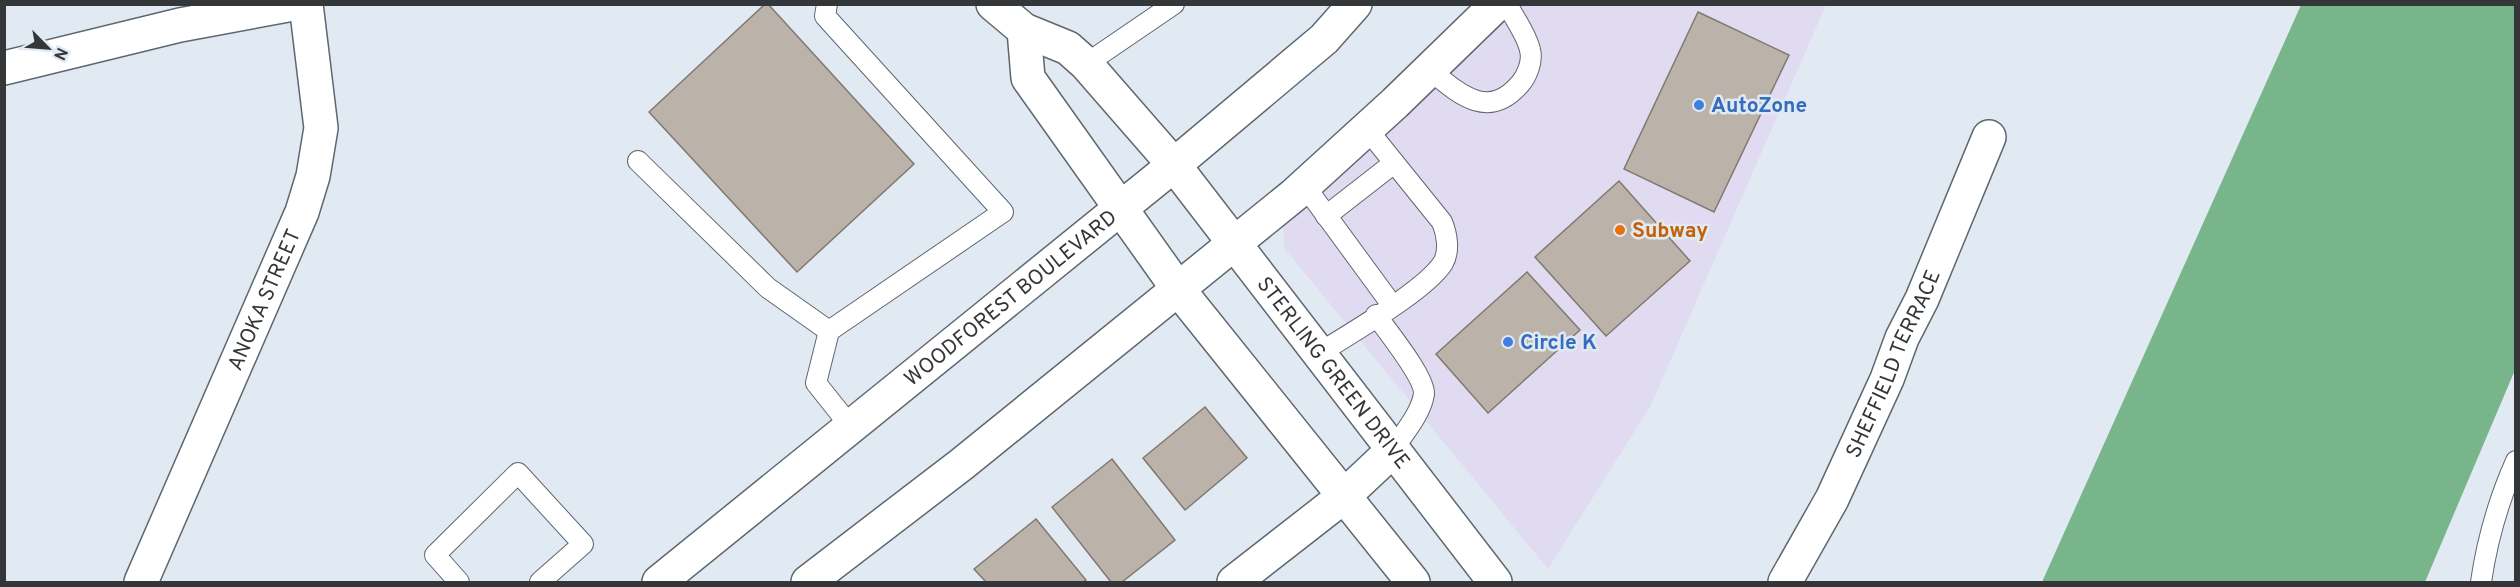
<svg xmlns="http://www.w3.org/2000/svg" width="2520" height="587" font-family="Overpass,sans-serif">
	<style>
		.commercial { fill: #e0dbf1 }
		.forest { fill: #78b58a }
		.building { fill: #bbb2aa; stroke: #817971; stroke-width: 1.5 }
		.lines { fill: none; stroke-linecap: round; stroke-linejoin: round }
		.service-casing { stroke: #5f676e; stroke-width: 22 }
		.minor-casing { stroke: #5f676e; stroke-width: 36 }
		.secondary-casing { stroke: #5f676e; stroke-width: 36 }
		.service { stroke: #fff; stroke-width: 20 }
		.minor { stroke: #fff; stroke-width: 33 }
		.secondary { stroke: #fff; stroke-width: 33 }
		.shop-dot { fill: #3f7fe0; stroke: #e1eaf3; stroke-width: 2 }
		.food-dot { fill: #e8710a; stroke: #e1eaf3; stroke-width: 2 }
		.labels { text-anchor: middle; stroke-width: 5; stroke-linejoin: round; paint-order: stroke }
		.shop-label { font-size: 21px; font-weight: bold; fill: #366cbe; stroke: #e1eaf3; text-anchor: start }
		.food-label { font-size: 21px; font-weight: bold; fill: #c56008; stroke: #e1eaf3; text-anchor: start }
		.street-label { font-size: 21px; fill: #34373a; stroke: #e1eaf3 }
	</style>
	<rect width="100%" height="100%" fill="#e1eaf3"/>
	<!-- commercial -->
	<path class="commercial" d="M 1520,5 L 1826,5 L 1651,405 L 1548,569 L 1284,248 L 1284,220 L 1474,53 Z"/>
	<!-- forest -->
	<path class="forest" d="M 2301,5 L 2515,5 L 2515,370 L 2425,582 L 2042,582 Z"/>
	<!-- building -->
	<g class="building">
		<path d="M 765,4 L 768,4 L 914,164 L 797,272 L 649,112 Z"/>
		<path d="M 1698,12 L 1789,55 L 1714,212 L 1624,169 Z"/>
		<path d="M 1619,181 L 1690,261 L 1606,336 L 1535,257 Z"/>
		<path d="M 1527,272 L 1580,330 L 1488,413 L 1436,354 Z"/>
		<path d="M 1205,407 L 1247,458 L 1185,510 L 1143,458 Z"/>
		<path d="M 1112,459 L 1175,540 L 1122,582 L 1111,582 L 1052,507 Z"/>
		<path d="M 1036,519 L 1086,580 L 1083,582 L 986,582 L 974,569 Z"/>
	</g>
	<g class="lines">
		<!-- service casing -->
		<g class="service-casing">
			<g id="service">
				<path d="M 827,4 L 825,16 L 1003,212 L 829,331 L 816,383 L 851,427"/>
				<path d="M 1086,64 L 1174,4"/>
				<path d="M 1430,70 C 1459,94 1488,121 1520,84 C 1527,76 1533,61 1530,50 C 1527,35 1514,18 1507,4"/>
				<path d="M 638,161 L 768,288 L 829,331"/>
				<path d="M 1304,185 L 1392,305"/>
				<path d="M 1326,216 L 1394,163"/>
				<path d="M 1376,315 C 1387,331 1425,377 1424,394 C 1421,414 1403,434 1392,451"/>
				<path d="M 1318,354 C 1349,334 1425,291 1443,263 C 1450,251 1447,234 1442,222 L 1367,129"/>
				<path d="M 459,582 L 435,555 L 518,473 L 583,544 L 540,582"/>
				<path d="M 2481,582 C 2487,541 2499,499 2516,461"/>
			</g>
		</g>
		<!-- minor casing -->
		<g class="minor-casing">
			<g id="minor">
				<path id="s1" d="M 993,4 L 1024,30 L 1068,48 L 1086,64 L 1174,165 L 1495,582"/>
				<path d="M 1024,30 L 1028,78 L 1178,289 L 1413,582"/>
				<path d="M 4,68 L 180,25 L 293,4"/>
				<path id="s2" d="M 141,582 L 302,212 L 313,176 L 321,128 L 306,4"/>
				<path d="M 1234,582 L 1343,497 L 1392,451"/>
				<path id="s3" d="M 1785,582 L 1832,499 L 1887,379 L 1902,338 L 1922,299 L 1989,137"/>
			</g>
		</g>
		<!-- secondary casing -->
		<g class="secondary-casing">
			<g id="secondary">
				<path id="s4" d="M 659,582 L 1174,165 L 1324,39 L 1355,4"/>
				<path d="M 808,582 L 962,464 L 1294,195 L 1395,103 L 1497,4"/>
			</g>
		</g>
		<!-- service -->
		<use href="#service" class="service"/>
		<!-- minor -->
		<use href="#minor" class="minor"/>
		<!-- secondary -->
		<use href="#secondary" class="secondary"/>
	</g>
	<!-- markers -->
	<g class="shop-dot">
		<circle cx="1699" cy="105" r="6"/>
		<circle cx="1508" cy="342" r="6"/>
	</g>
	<circle class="food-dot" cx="1620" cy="230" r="6"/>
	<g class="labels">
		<!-- shop labels -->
		<g class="shop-label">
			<text x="1711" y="112">AutoZone</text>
			<text x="1520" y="349">Circle K</text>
		</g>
		<!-- food labels -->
		<g class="food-label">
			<text x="1632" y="237">Subway</text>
		</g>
		<!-- street labels -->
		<g class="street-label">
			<text dy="7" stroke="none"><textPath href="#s4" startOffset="452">WOODFOREST BOULEVARD</textPath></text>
			<text dy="7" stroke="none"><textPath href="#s2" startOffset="308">ANOKA STREET</textPath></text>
			<text dy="7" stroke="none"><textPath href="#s3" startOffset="244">SHEFFIELD TERRACE</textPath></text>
			<text dy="7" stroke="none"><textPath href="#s1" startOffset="508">STERLING GREEN DRIVE</textPath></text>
		</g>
	</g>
	<!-- border -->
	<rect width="2520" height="587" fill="none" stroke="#34373a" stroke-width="12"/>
	<!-- north arrow -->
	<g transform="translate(48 48) rotate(115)" stroke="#e1eaf3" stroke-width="4.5" paint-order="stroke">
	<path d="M0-4.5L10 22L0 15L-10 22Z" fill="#34373a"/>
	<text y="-9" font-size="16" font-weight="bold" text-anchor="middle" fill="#34373a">N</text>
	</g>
</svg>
